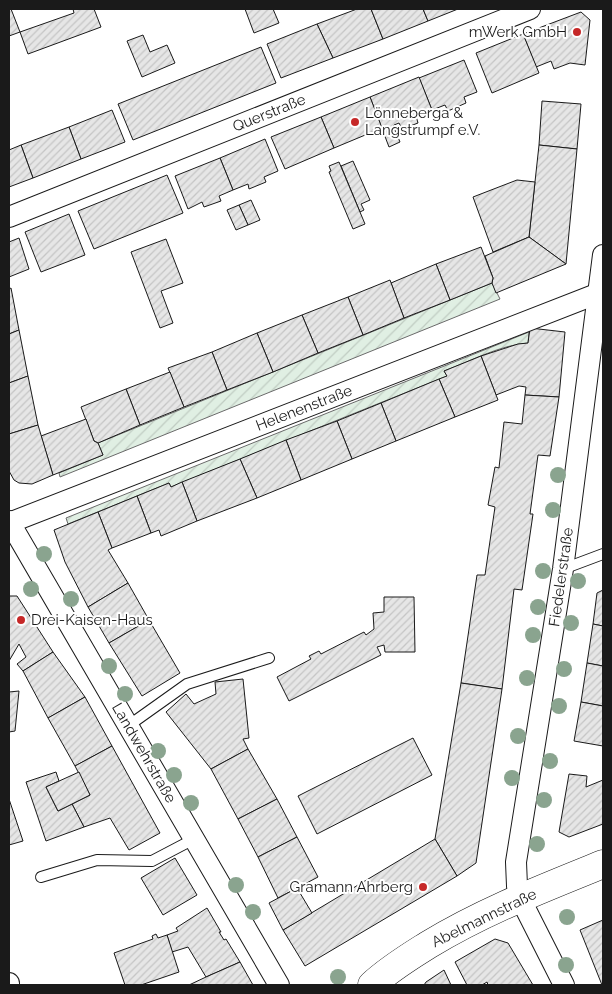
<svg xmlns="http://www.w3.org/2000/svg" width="612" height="994" font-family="Raleway,sans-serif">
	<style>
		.garden { fill: url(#garden-furrows); stroke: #6a6a6a }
		.building { fill: url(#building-hatch); stroke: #1a1a1a }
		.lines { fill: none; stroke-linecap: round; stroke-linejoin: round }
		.lane-casing { stroke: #1a1a1a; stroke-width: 12 }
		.street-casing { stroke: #1a1a1a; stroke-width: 22 }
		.secondary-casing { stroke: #1a1a1a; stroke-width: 29 }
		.lane { stroke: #fff; stroke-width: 10 }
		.street { stroke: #fff; stroke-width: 20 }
		.secondary { stroke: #fff; stroke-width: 28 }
		.tree { fill: #8aa48f }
		.poi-dot { fill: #c62828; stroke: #fff; stroke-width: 2 }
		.labels { text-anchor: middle; stroke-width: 4; stroke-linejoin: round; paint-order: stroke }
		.poi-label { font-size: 15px; fill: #1a1a1a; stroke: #fff; text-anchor: end }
		.street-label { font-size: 15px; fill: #1a1a1a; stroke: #fff }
	</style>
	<defs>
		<pattern id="garden-furrows" width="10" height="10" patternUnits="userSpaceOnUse" patternTransform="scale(1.25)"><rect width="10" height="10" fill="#e0efe3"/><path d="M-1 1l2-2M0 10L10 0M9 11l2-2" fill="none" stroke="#c0ccc2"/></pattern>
		<pattern id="building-hatch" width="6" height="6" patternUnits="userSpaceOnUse" patternTransform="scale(1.25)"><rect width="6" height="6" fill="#e6e6e6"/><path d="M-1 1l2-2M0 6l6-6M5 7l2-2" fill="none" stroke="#c5c5c5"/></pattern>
	</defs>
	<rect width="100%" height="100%" fill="#fff"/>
	<!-- garden -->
	<g class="garden">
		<path d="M 492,283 L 500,299 L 60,477 L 59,473 L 103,455 L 98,443 Z"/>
		<path d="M 529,332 L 528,343 C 500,345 471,361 444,371 L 447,376 L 171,487 L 169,483 L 68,524 L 66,518 Z"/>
	</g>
	<!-- building -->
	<g class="building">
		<path d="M 9,9 L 11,9 L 20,32 L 9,36 Z"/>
		<path d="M 73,9 L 94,9 L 101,27 L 28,54 L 20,32 L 74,13 Z"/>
		<path d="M 245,9 L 273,9 L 279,23 L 254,33 Z"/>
		<path d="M 357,9 L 371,9 L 383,39 L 333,58 L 317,24 Z"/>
		<path d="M 371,9 L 423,9 L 428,21 L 383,39 Z"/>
		<path d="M 423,9 L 458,9 L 428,21 Z"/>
		<path d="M 581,12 L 590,20 L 585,65 L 570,63 L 554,69 L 551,61 L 536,67 L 523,34 Z"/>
		<path d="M 317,24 L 333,58 L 281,78 L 267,44 Z"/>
		<path d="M 523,34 L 539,73 L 492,93 L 476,53 Z"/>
		<path d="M 143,35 L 150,52 L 167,45 L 175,63 L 142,77 L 127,41 Z"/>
		<path d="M 261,47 L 276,83 L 133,140 L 118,104 Z"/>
		<path d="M 464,60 L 477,92 L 464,97 L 466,103 L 448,111 L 445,105 L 432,110 L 419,78 Z"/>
		<path d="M 419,77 L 432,110 L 416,116 L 418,123 L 405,128 L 401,127 L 399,123 L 394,125 L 392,128 L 395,130 L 400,142 L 389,147 L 370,97 Z"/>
		<path d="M 370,97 L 382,128 L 334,148 L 321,117 Z"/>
		<path d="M 542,101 L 581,104 L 577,149 L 539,145 Z"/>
		<path d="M 112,110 L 125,142 L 81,159 L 69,127 Z"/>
		<path d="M 321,117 L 334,148 L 285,169 L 271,137 Z"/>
		<path d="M 69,127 L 81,159 L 33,178 L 21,145 Z"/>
		<path d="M 265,139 L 278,171 L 264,177 L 266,182 L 249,189 L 248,184 L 233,190 L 220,158 Z"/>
		<path d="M 21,145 L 33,178 L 9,187 L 9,150 Z"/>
		<path d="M 539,145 L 577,149 L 566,264 L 529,237 Z"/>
		<path d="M 220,158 L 233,190 L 219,196 L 221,201 L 204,207 L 202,202 L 188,209 L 175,176 Z"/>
		<path d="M 353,161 L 370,200 L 361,204 L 364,210 L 360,212 L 341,166 Z"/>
		<path d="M 339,162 L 365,224 L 353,229 L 329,172 L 331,171 L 329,166 Z"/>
		<path d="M 167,175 L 183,213 L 94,249 L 78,211 Z"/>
		<path d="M 517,180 L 535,182 L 529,237 L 493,252 L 473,197 Z"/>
		<path d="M 251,200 L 260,220 L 248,225 L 239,205 Z"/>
		<path d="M 239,205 L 248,225 L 236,230 L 227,210 Z"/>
		<path d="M 69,214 L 85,255 L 41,272 L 25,232 Z"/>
		<path d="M 529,237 L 566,264 L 496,293 L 492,283 L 493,278 L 485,256 Z"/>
		<path d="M 19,238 L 29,269 L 9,277 L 9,242 Z"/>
		<path d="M 166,239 L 183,283 L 161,291 L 173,323 L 160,328 L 131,252 Z"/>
		<path d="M 481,247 L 493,278 L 492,283 L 450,300 L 436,264 Z"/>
		<path d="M 436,264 L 450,300 L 404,318 L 391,283 Z"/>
		<path d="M 390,280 L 404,318 L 363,335 L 348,297 Z"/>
		<path d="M 11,288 L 19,330 L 9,334 L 9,289 Z"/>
		<path d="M 348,297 L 363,335 L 318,353 L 302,315 Z"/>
		<path d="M 302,315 L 318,353 L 273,372 L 257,333 Z"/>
		<path d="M 530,328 L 565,332 L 559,397 L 525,395 L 526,387 L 519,386 L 496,395 L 481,356 L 518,344 L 528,343 Z"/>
		<path d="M 19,330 L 28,376 L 9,383 L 9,334 Z"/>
		<path d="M 257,333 L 273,372 L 227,390 L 212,352 Z"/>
		<path d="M 212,352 L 227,390 L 184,407 L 168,368 Z"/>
		<path d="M 481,356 L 498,400 L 455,417 L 439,379 L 447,376 L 444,371 Z"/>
		<path d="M 170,372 L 184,407 L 140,425 L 126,389 Z"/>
		<path d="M 28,376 L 38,425 L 9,434 L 9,383 Z"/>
		<path d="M 439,379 L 455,417 L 396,441 L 381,403 Z"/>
		<path d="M 126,389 L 140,425 L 98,443 L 94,441 L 81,407 Z"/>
		<path d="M 525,395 L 559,397 L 550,456 L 538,455 L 530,514 L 533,514 L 522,590 L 514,589 L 502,689 L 461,683 L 477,575 L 485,575 L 495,507 L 488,505 L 495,467 L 499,468 L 504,422 L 522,424 Z"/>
		<path d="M 381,403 L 396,441 L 352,459 L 337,421 Z"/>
		<path d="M 86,419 L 94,441 L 98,443 L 103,455 L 53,475 L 41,436 Z"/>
		<path d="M 337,421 L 352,459 L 301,480 L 286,440 Z"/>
		<path d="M 38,425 L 53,475 L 32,484 L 19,483 L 14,480 L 9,471 L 9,434 Z"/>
		<path d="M 286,440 L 301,480 L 257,498 L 240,459 Z"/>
		<path d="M 240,459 L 257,498 L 197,521 L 182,482 Z"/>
		<path d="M 182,482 L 197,521 L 161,536 L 159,530 L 151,533 L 137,496 L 169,483 L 171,487 Z"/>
		<path d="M 137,496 L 151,533 L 112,548 L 98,512 Z"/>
		<path d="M 98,512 L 112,548 L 108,550 L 128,583 L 88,607 L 65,562 L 54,530 Z"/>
		<path d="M 128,583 L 149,620 L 109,643 L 88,607 Z"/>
		<path d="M 603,590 L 603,626 L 593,624 L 597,593 Z"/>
		<path d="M 9,596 L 17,596 L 53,652 L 23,671 L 17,664 L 26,657 L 19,644 L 9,661 Z"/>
		<path d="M 384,597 L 414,597 L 415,652 L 385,652 L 384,645 L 377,647 L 381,655 L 289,701 L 277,677 L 311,659 L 309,656 L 319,651 L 321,654 L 364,632 L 366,635 L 374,629 L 373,613 L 384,612 Z"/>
		<path d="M 149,620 L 180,673 L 142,696 L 109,643 Z"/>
		<path d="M 593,624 L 603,626 L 603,666 L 587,663 Z"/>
		<path d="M 53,652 L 85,697 L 48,718 L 23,671 Z"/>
		<path d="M 587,663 L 603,666 L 603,706 L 581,702 Z"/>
		<path d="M 243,679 L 249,738 L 243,739 L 248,749 L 211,769 L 166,712 L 186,694 L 194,704 L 216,694 L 215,682 Z"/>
		<path d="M 461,683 L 502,689 L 476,863 L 457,876 L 435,839 Z"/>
		<path d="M 19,691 L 15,731 L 9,732 L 9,692 Z"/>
		<path d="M 85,697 L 112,746 L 75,766 L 48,718 Z"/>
		<path d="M 581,702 L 603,706 L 603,746 L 574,741 Z"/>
		<path d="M 413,738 L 432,775 L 317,834 L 298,796 Z"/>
		<path d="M 112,746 L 160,833 L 129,850 L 110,818 L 84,827 L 72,804 L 90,795 L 75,766 Z"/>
		<path d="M 248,749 L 277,799 L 238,819 L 211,769 Z"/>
		<path d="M 56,772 L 59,781 L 46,787 L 58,811 L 72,804 L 84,827 L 46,841 L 26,782 Z"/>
		<path d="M 79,772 L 90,795 L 58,811 L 46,787 Z"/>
		<path d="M 569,774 L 587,776 L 586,787 L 603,780 L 603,824 L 569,837 L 559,832 Z"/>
		<path d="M 9,799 L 23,841 L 9,845 Z"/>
		<path d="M 277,799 L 297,837 L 258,857 L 238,819 Z"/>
		<path d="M 297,837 L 318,877 L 278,898 L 258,857 Z"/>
		<path d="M 435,839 L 457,876 L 305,966 L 283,930 Z"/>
		<path d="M 175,858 L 197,895 L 163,915 L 141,878 Z"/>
		<path d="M 297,888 L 312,913 L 283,930 L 269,903 Z"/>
		<path d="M 207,908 L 221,932 L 219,932 L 224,940 L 226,939 L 240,962 L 206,977 L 188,947 L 172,952 L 167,935 L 178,931 L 176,928 Z"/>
		<path d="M 603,920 L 603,985 L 602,985 L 580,930 Z"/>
		<path d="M 156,934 L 158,938 L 167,935 L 179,972 L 141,985 L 125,985 L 114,953 L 153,939 L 152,936 Z"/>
		<path d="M 495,939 L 508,943 L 533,985 L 488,985 L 487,982 L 482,985 L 467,985 L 455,962 Z"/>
		<path d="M 240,962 L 253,985 L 189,985 L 206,977 Z"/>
		<path d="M 444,970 L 451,985 L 424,985 L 426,982 Z"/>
	</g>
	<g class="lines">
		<!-- lane casing -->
		<g class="lane-casing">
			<g id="lane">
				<path d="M 563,569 L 603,554"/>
				<path d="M 128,726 L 187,684 L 269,658"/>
				<path d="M 41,877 L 97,860 L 152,861 L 194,839"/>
			</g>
		</g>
		<!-- street casing -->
		<g class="street-casing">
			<g id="street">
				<path d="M 9,217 L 530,9"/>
				<path d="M 9,521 L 279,985"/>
				<path d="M 9,523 L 599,293"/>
				<path d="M 9,983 L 9,985"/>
				<path d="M 564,985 L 520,898 L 517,886 L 516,862 L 563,569 L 603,255"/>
			</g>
		</g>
		<!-- secondary casing -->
		<g class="secondary-casing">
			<path id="secondary" d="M 372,985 C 389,969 409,957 428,945 C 484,911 544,888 603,864"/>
		</g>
		<!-- lane -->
		<use href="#lane" class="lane"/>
		<!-- street -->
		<use href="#street" class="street"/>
		<!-- secondary -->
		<use href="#secondary" class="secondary"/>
	</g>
	<!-- trees -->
	<g class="tree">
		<circle cx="558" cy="475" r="8"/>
		<circle cx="553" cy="510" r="8"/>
		<circle cx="44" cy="554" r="8"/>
		<circle cx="543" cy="571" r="8"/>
		<circle cx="578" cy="581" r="8"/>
		<circle cx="31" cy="589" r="8"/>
		<circle cx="71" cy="599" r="8"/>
		<circle cx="538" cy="607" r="8"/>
		<circle cx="571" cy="623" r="8"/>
		<circle cx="533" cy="635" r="8"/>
		<circle cx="109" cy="666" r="8"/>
		<circle cx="564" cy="669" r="8"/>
		<circle cx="527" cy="678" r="8"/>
		<circle cx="125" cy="694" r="8"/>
		<circle cx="559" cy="706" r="8"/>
		<circle cx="518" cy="736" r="8"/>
		<circle cx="158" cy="751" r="8"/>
		<circle cx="550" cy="761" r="8"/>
		<circle cx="174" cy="775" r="8"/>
		<circle cx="512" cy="778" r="8"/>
		<circle cx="544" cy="800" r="8"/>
		<circle cx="191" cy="803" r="8"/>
		<circle cx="537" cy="844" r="8"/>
		<circle cx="236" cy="885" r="8"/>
		<circle cx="253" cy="912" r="8"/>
		<circle cx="567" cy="917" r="8"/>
		<circle cx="566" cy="965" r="8"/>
		<circle cx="338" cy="977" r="8"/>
	</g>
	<!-- markers -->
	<g class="poi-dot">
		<circle cx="577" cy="32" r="5"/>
		<circle cx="355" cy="122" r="5"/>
		<circle cx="21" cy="620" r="5"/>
		<circle cx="423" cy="887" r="5"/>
	</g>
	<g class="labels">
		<!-- poi labels -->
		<g class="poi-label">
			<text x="567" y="37">mWerk GmbH</text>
			<text x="365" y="118" text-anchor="start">Lönneberga &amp;<tspan x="365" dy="17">Langstrumpf e.V.</tspan></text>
			<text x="31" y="625" text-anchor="start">Drei-Kaisen-Haus</text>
			<text x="413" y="892">Gramann Ahrberg</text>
		</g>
		<!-- street labels -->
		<g class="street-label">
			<text transform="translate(269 113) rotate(-22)" y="5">Querstraße</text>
			<text transform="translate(304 408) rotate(-21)" y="5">Helenenstraße</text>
			<text transform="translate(561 577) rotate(-82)" y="5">Fiedelerstraße</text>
			<text transform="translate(144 753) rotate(60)" y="5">Landwehrstraße</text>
			<text transform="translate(484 918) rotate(-26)" y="5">Abelmannstraße</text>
		</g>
	</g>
	<!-- border -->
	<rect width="612" height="994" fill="none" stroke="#1a1a1a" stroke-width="20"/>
</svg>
